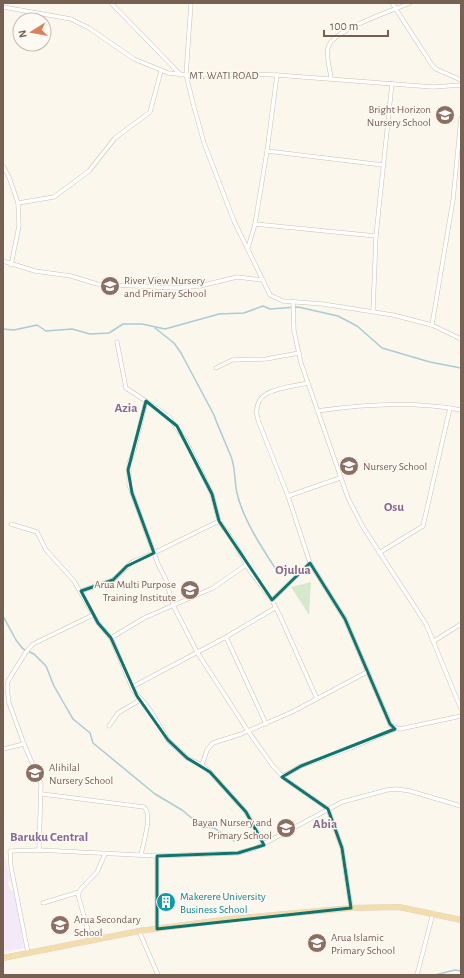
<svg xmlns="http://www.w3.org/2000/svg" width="464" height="978" font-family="'Alegreya Sans',sans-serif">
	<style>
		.education { fill: #f4e9f8 }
		.green { fill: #d6e9cc }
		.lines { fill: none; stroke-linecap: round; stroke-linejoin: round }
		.stream { stroke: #a9ccd5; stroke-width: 1.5 }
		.minor-casing { stroke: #cdc0b3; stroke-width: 4.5 }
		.primary-casing { stroke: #d9d2ce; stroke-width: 6 }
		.minor { stroke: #fff; stroke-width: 3.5 }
		.primary { stroke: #f4ddac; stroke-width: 5.5 }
		.marked { fill: none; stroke: #0f766e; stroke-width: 3; stroke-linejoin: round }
		.labels { text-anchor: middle; stroke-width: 3; stroke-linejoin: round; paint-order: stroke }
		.street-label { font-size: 11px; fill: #766051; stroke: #fefaf3 }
		.education-label { font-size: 11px; fill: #785e54; stroke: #fefaf3; text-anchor: start }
		.culture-label { font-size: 11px; fill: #0d838f; stroke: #fefaf3; text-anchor: start }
		.quarter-label { font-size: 13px; font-weight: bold; fill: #866991; stroke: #fefaf3 }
	</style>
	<rect width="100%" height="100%" fill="#fbf7ed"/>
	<!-- education -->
	<path class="education" d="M 3,851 L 11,880 L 8,882 L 9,888 L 14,893 L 24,948 L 3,952 Z"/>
	<!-- green -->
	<path class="green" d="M 311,582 L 309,615 L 291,587 Z"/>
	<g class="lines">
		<!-- stream -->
		<g class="stream">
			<path d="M 155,328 L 174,343 L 181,353 L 214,415 C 215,419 228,449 230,454 C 236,466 234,481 237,493 C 243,520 264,551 279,574"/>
			<path d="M 3,329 L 14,330 L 37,325 L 46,331 L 72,329 L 90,334 L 109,333 L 123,324 L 142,324 L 165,329 L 219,314 L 244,313 L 263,306 L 270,309 L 298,307 L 338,316 L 357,326 L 382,348 L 430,362 L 461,368"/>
			<path d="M 3,616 L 16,640 L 23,649 L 34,654 L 46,666 L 54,686 L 66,707 L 73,719 L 90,733 L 93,743 L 155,794 L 182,810 L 201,826 L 214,828 L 234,841"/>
			<path d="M 435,975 L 455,970 L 461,971"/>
		</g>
		<!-- minor casing -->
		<g class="minor-casing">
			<g id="minor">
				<path d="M 111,3 L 181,75"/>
				<path d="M 191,3 L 186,75 L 194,107 L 204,143 L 234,221 L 270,295 L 283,301 L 323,304 L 393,315 L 432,325 L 461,339"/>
				<path d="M 392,3 L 432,65 L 436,69 L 461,80"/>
				<path d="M 3,7 L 71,19 L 89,28 L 134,59 L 168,73 L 186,75 L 246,74 L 277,75 L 433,87 L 461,85"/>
				<path d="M 331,78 C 330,69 326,57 328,48 C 331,30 394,10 410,3"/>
				<path d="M 267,151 L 383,165"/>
				<path d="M 3,166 L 9,177 L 18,203"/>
				<path d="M 255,224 L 376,236"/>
				<path d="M 248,248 L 255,224 L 267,151 L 277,75"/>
				<path d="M 3,261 L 35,271 L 71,276 L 97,284 L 174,288 L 200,286 L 237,277 L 263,280"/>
				<path d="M 11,265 L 19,226 L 18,203 L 54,197 L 89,171 L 115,138 L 150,112 L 161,71"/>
				<path d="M 293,302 L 294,331 L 301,363 L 348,498 L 363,527 L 426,624 L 461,709"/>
				<path d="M 373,311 L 376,236 L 392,83"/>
				<path d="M 432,325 L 453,200 L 461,118"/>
				<path d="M 117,342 L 126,388 L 146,401 L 134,450 L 129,463 L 129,485 L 158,564 L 166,580 L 173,605 L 197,652 L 248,731 L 273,766 L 285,779 L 328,809 L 342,848 L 351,908"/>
				<path d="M 216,368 L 232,360 L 266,359 L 299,353"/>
				<path d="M 308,383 C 286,388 249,388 258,420 L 288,496 L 310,563 L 345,619 L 391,726 L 400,729 L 461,716"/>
				<path d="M 146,401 L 169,417 L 186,441 L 212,494 L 219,521 L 234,542 L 250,571 L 272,600 L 280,616 L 317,699"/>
				<path d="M 317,411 C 364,404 414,401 461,410"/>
				<path d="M 288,496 L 340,478"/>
				<path d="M 11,524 L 37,532 L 46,550 L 74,581 L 98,623 L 111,638 L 133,690 L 149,708 L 168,740 L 187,758 L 202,765 L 210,772 L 246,812 L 264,844"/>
				<path d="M 379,553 L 423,526 L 450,408"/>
				<path d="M 81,591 L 113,580 L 132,562 L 154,553 L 219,521"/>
				<path d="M 272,600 L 310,563"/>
				<path d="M 226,637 L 266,724"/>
				<path d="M 111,638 L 144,618 L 213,588 L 246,565"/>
				<path d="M 434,641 L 461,624"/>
				<path d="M 132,687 L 226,637 L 275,608"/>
				<path d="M 109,726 L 118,713 L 140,700"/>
				<path d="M 3,749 L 24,744"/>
				<path d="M 202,765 L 207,750 L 213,743 L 241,734 L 292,712 L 367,672"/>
				<path d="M 283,776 L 301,766 L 351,748 L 395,729"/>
				<path d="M 42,794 L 144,807 C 153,815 143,843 141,855"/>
				<path d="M 39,850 L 41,784 L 24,744 L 9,703 L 7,687 L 8,681 L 26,652 L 33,644 L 93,615"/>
				<path d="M 157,856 L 157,929"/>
				<path d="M 43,903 L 79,892"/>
				<path d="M 139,931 L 158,975"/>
				<path d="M 91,941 L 78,895 L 80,890 L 97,872 L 105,854"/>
				<path d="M 28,953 L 11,867 L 10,851 L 39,850 L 157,856 L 238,853 L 256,848 L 342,802 L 387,790 L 397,789 L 410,791 L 461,806"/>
				<path d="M 417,975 L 433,913"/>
			</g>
		</g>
		<!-- primary casing -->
		<g class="primary-casing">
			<path id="primary" d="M 3,958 L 139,931 L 230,919 L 351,908 L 399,907 L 461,920"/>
		</g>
		<!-- minor -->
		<use href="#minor" class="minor"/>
		<!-- primary -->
		<use href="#primary" class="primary"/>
	</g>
	<!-- marked area -->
	<path class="marked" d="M 146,401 L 177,426 L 212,494 L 219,521 L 272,600 L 310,563 L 345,619 L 390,724 L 395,729 L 301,766 L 282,777 L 328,809 L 342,848 L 351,908 L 157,929 L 157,856 L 238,853 L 264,845 L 246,812 L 210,772 L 187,758 L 168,740 L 137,696 L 111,638 L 98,623 L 81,591 L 113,580 L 127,566 L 154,553 L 132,493 L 128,470 Z"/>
	<!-- icons -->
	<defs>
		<g id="school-disc" transform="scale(1)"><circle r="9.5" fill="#8d6e63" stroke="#fefaf3"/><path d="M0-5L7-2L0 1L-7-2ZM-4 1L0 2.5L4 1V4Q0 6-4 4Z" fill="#fff"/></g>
		<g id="university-disc" transform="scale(1)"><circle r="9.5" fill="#8d6e63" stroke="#fefaf3"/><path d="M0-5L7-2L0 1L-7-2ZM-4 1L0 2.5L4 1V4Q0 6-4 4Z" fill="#fff"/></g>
		<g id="building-disc" transform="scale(1)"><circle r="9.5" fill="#0f9aa8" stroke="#fefaf3"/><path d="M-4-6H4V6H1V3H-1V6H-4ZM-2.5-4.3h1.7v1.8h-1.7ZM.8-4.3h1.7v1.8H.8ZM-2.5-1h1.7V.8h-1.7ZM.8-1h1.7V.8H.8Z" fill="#fff"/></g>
	</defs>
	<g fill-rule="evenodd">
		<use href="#school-disc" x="445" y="115"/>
		<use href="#school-disc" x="110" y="286"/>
		<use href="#school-disc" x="349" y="466"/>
		<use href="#university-disc" x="190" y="590"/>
		<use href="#school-disc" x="35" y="773"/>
		<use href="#school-disc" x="286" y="828"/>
		<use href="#building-disc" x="166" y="902"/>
		<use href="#school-disc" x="60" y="925"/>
		<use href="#school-disc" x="317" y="943"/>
	</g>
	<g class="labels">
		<!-- street labels -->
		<g class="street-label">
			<text x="224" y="79">MT. WATI ROAD</text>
		</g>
		<!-- education labels -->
		<g class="education-label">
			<text x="431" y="113" text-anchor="end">Bright Horizon<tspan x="431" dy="13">Nursery School</tspan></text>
			<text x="124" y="284">River View Nursery<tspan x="124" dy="13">and Primary School</tspan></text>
			<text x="363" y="470">Nursery School</text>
			<text x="176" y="588" text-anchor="end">Arua Multi Purpose<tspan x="176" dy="13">Training Institute</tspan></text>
			<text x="49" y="771">Alihilal<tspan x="49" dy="13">Nursery School</tspan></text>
			<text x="272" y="826" text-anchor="end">Bayan Nursery and<tspan x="272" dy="13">Primary School</tspan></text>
			<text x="74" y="923">Arua Secondary<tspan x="74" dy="13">School</tspan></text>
			<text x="331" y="941">Arua Islamic<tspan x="331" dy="13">Primary School</tspan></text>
		</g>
		<!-- culture labels -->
		<g class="culture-label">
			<text x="180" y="900">Makerere University<tspan x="180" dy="13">Business School</tspan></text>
		</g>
		<!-- quarter labels -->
		<g class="quarter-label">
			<text x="126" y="412">Azia</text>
			<text x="394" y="511">Osu</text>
			<text x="293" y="574">Ojulua</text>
			<text x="325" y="828">Abia</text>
			<text x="49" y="841">Baruku Central</text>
		</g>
	</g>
	<!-- border -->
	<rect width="464" height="978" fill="none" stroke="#766051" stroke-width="8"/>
	<!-- north arrow -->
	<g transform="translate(32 32) rotate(259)"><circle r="19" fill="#fefaf3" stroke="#c8bcb2"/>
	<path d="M0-3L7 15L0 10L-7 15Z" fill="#da805d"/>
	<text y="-6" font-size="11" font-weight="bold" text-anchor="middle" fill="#766051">N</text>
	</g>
	<!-- scale -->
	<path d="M324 30v6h64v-6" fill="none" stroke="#766051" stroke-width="2"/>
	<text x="330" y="30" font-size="12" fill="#766051" stroke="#fefaf3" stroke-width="3" paint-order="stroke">100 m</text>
</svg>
